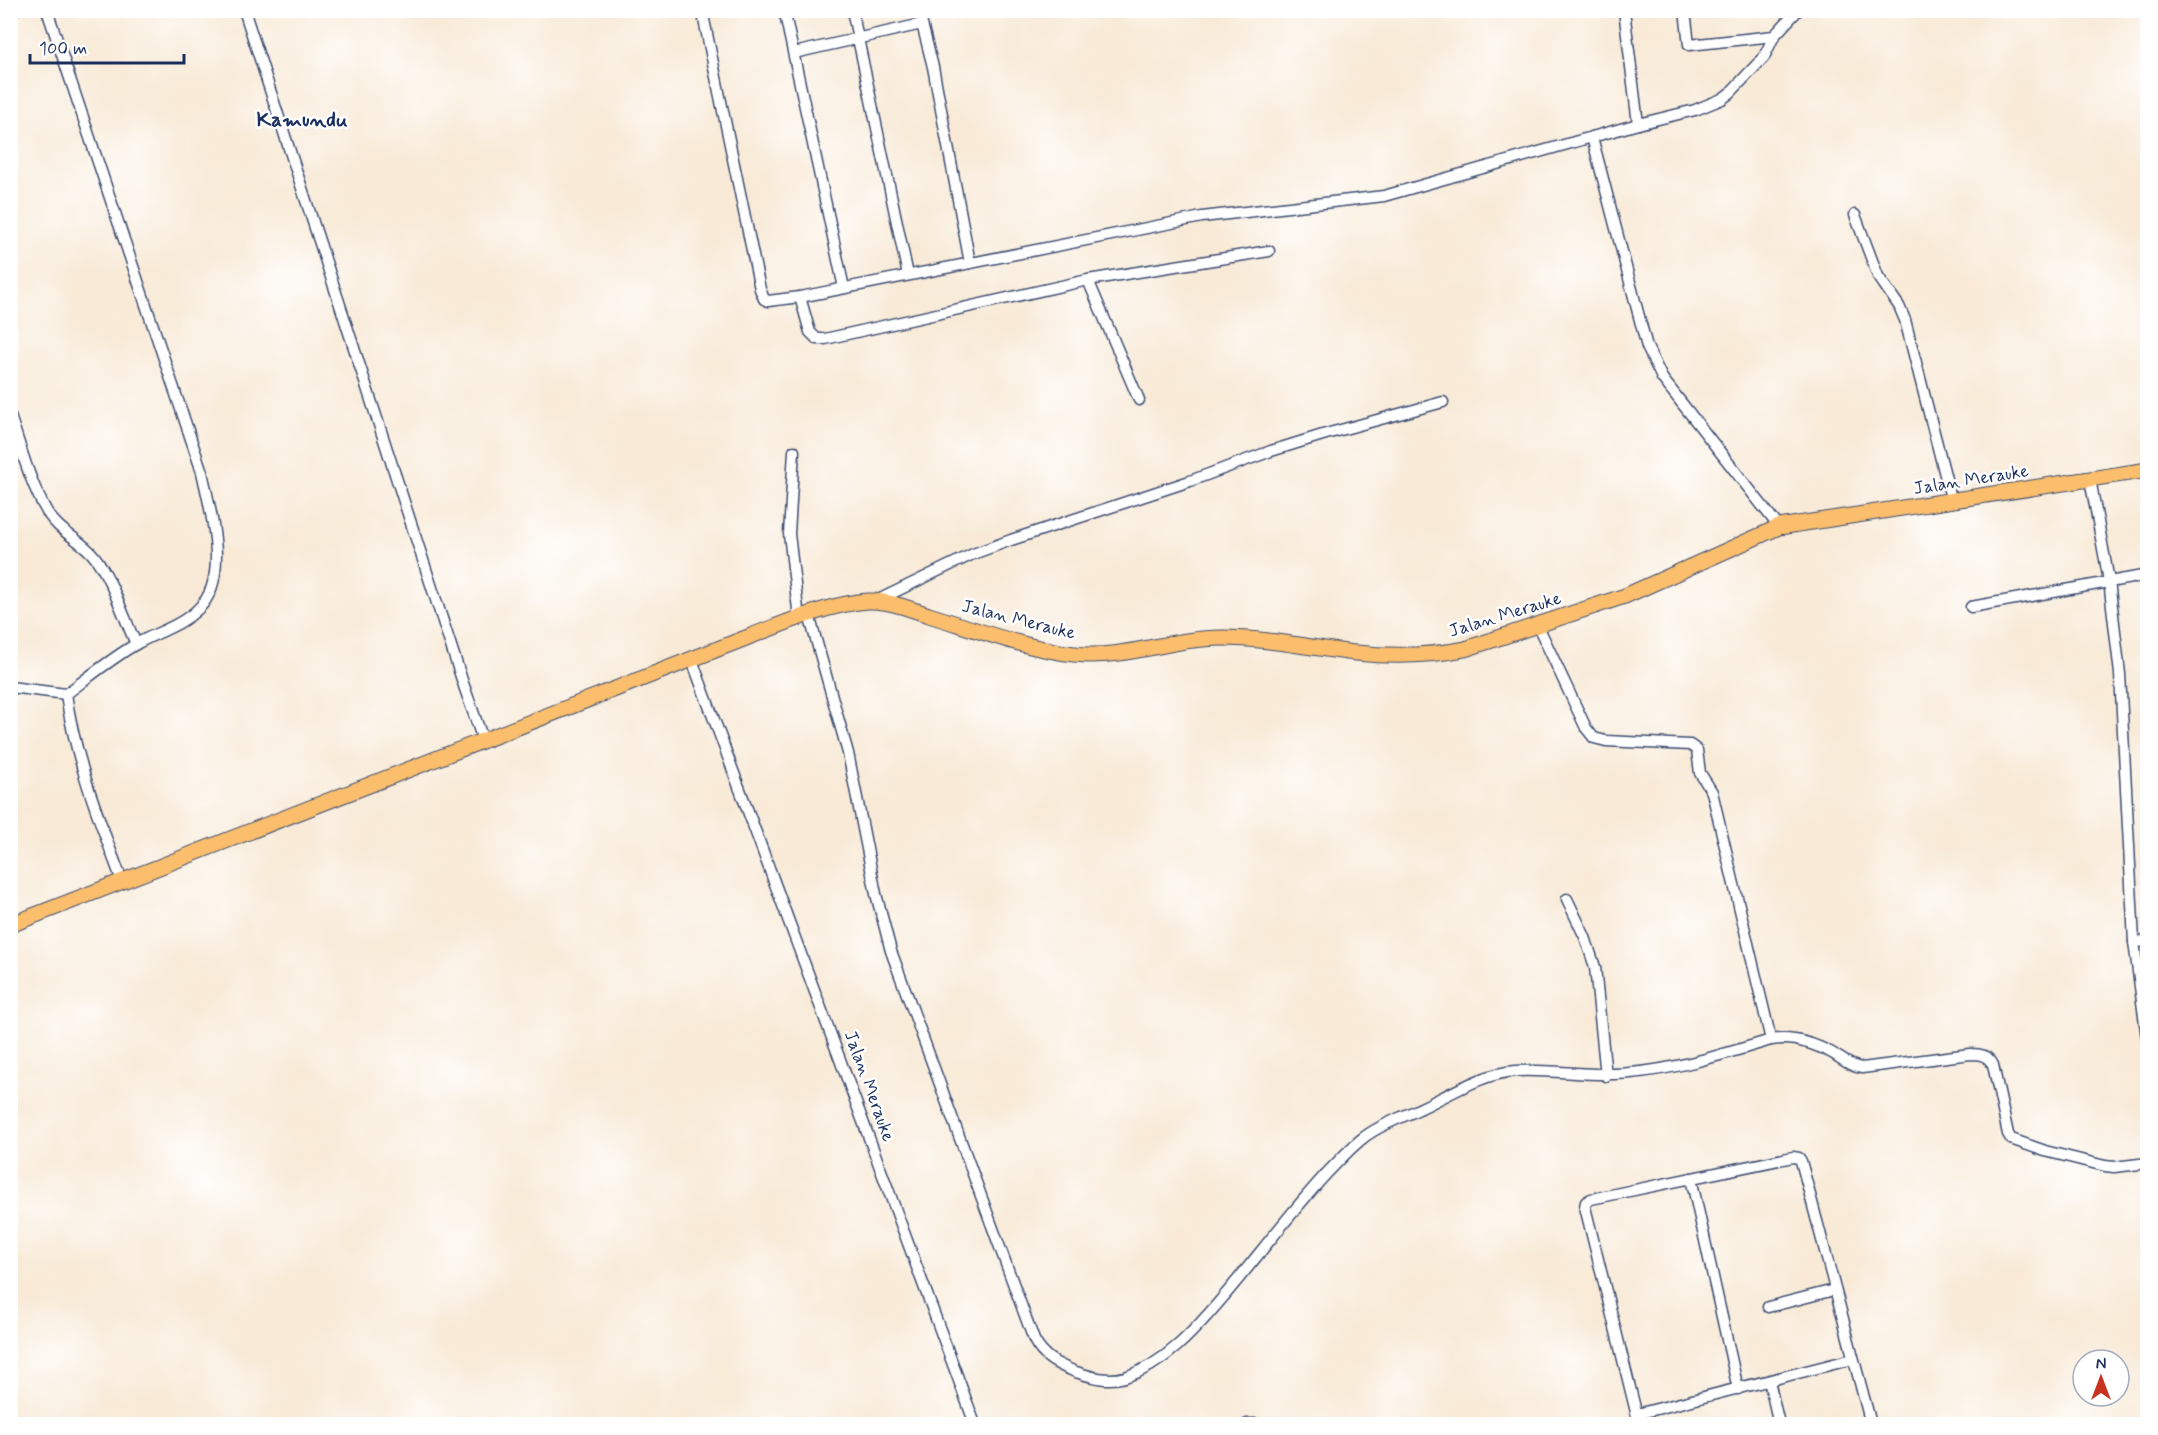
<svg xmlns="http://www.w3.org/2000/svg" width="2158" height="1435" font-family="Mynerve,sans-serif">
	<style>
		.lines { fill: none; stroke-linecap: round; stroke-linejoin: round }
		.minor-casing { stroke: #3c4b70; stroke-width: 13 }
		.highway-casing { stroke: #3c4b70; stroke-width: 17 }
		.minor { stroke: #fff; stroke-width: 10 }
		.highway { stroke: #fabe6d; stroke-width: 15 }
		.labels { text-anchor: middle; stroke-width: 5; stroke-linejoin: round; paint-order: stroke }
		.street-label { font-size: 18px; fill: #1b2f5e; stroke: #fff }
		.quarter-label { font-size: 21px; font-weight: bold; fill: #1b2f5e; stroke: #fff }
	</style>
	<rect width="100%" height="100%" fill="#fff"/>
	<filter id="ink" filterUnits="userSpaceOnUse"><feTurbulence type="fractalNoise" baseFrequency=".0167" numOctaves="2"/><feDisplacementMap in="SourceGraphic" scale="12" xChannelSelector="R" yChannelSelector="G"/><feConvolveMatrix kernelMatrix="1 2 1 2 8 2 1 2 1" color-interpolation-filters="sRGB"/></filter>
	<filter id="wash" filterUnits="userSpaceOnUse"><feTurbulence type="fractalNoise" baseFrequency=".008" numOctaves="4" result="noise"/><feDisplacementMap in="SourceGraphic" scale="24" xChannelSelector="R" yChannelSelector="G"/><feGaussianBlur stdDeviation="1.35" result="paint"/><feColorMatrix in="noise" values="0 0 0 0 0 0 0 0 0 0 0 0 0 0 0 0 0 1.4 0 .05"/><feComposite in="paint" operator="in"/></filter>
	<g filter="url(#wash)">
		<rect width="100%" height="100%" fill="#f8ead7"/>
	</g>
	<g filter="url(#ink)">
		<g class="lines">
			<!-- minor casing -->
			<g class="minor-casing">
				<g id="minor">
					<path d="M 244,10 L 464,686 L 483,740"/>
					<path d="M 702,10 L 760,289 L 764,299 L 768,301 L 800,297 L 1202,217 L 1384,196 L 1638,124 L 1695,110 L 1722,99 L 1730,93 L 1764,57 L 1774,36 L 1798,10"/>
					<path d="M 784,10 L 844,288"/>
					<path d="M 852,10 L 908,275"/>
					<path d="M 1624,10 L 1638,124"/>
					<path d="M 1685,10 L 1689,45 L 1774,36"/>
					<path d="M 10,12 L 15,10"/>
					<path d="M 794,53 L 922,24 L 933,67 L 970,263"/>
					<path d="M 1592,137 L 1647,347 L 1662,378 L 1779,527"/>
					<path d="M 1855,215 L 1878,276 L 1899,306 L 1905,320 L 1952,502"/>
					<path d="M 1088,280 L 1139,400"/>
					<path d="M 800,297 L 810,332 L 817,339 L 825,339 L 1088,280 L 1269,251"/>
					<path d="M 10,416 C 21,448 30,483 47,512 C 59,532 80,539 94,556 C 111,577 124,618 136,644"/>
					<path d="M 794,451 L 789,534 L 799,618"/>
					<path d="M 2090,479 L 2109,581 L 2120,674 L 2134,942 L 2148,1046"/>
					<path d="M 876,601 L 973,554 L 1011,540 L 1190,481 L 1271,451 L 1326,434 L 1443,402"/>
					<path d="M 1971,607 L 2148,575"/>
					<path d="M 809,615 L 848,753 L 876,894 L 891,951 L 1034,1340 C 1043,1358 1058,1365 1076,1372 C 1091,1377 1108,1382 1125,1377 C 1164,1365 1194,1331 1219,1302 C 1256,1259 1289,1214 1327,1173 C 1339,1161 1350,1148 1363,1138 C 1379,1125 1401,1118 1419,1109 C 1449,1095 1483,1073 1516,1071 C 1554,1069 1592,1077 1630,1073 C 1678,1069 1724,1054 1771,1040 L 1712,792 L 1700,773 L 1697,750 L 1690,745 L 1606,741 L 1594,738 L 1586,728 L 1538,626"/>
					<path d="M 692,660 L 975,1424"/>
					<path d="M 10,687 L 66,694 C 89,677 113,657 138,643 C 158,632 182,625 198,609 C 231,579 210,509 202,472 L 47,10"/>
					<path d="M 66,694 C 75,759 99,819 122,881"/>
					<path d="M 1567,899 L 1585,937 L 1595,967 L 1606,1076"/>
					<path d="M 2134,942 L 2148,941"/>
					<path d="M 1771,1040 C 1792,1036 1813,1043 1832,1053 C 1842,1059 1851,1067 1862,1068 L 1970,1054 C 1980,1054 1988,1055 1993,1065 L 2008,1134 L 2011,1139 L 2045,1151 L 2105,1166 L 2114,1167 L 2148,1163"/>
					<path d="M 1691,1178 L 1738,1389"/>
					<path d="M 1768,1307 L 1834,1290"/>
					<path d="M 1769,1381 L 1779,1424"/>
					<path d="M 1637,1414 L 1853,1359"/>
					<path d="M 1247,1424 L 1255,1424"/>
					<path d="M 1639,1424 L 1585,1207 L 1586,1202 L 1591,1199 L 1793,1157 L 1799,1158 L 1801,1161 L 1871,1424"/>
				</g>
			</g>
			<!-- highway casing -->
			<g class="highway-casing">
				<path id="highway" d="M 10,925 L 751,636 C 788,622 828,604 868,601 C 888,600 910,609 929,615 C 974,629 1027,649 1074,654 C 1124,660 1171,638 1222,638 C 1267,638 1311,648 1356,653 C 1393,657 1429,656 1465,649 L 1625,596 L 1779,527 L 2148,470"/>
			</g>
			<!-- minor -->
			<use href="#minor" class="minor"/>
			<!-- highway -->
			<use href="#highway" class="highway"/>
		</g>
	</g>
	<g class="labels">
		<!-- street labels -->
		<g class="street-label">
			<text transform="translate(1971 479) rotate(-9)" y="6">Jalan Merauke</text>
			<text transform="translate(1505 614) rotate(-17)" y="6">Jalan Merauke</text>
			<text transform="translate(1019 619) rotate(14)" y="6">Jalan Merauke</text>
			<text transform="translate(870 1086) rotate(70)" y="6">Jalan Merauke</text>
		</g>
		<!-- quarter labels -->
		<g class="quarter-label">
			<text x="302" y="126">Kamundu</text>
		</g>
	</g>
	<!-- margin -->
	<rect width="2158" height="1435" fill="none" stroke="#fff" stroke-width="36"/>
	<!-- north arrow -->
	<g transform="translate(2101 1378)"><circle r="28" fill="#ffffff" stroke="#a4acbf" stroke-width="1.5"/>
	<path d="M0-4.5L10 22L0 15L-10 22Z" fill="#c8321e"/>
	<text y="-9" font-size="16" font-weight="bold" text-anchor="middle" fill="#1b2f5e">N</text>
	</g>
	<!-- scale -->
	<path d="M30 54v9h154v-9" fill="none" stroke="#1b2f5e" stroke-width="3"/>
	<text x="39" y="54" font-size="18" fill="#1b2f5e" stroke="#ffffff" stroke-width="4.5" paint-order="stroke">100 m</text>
</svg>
